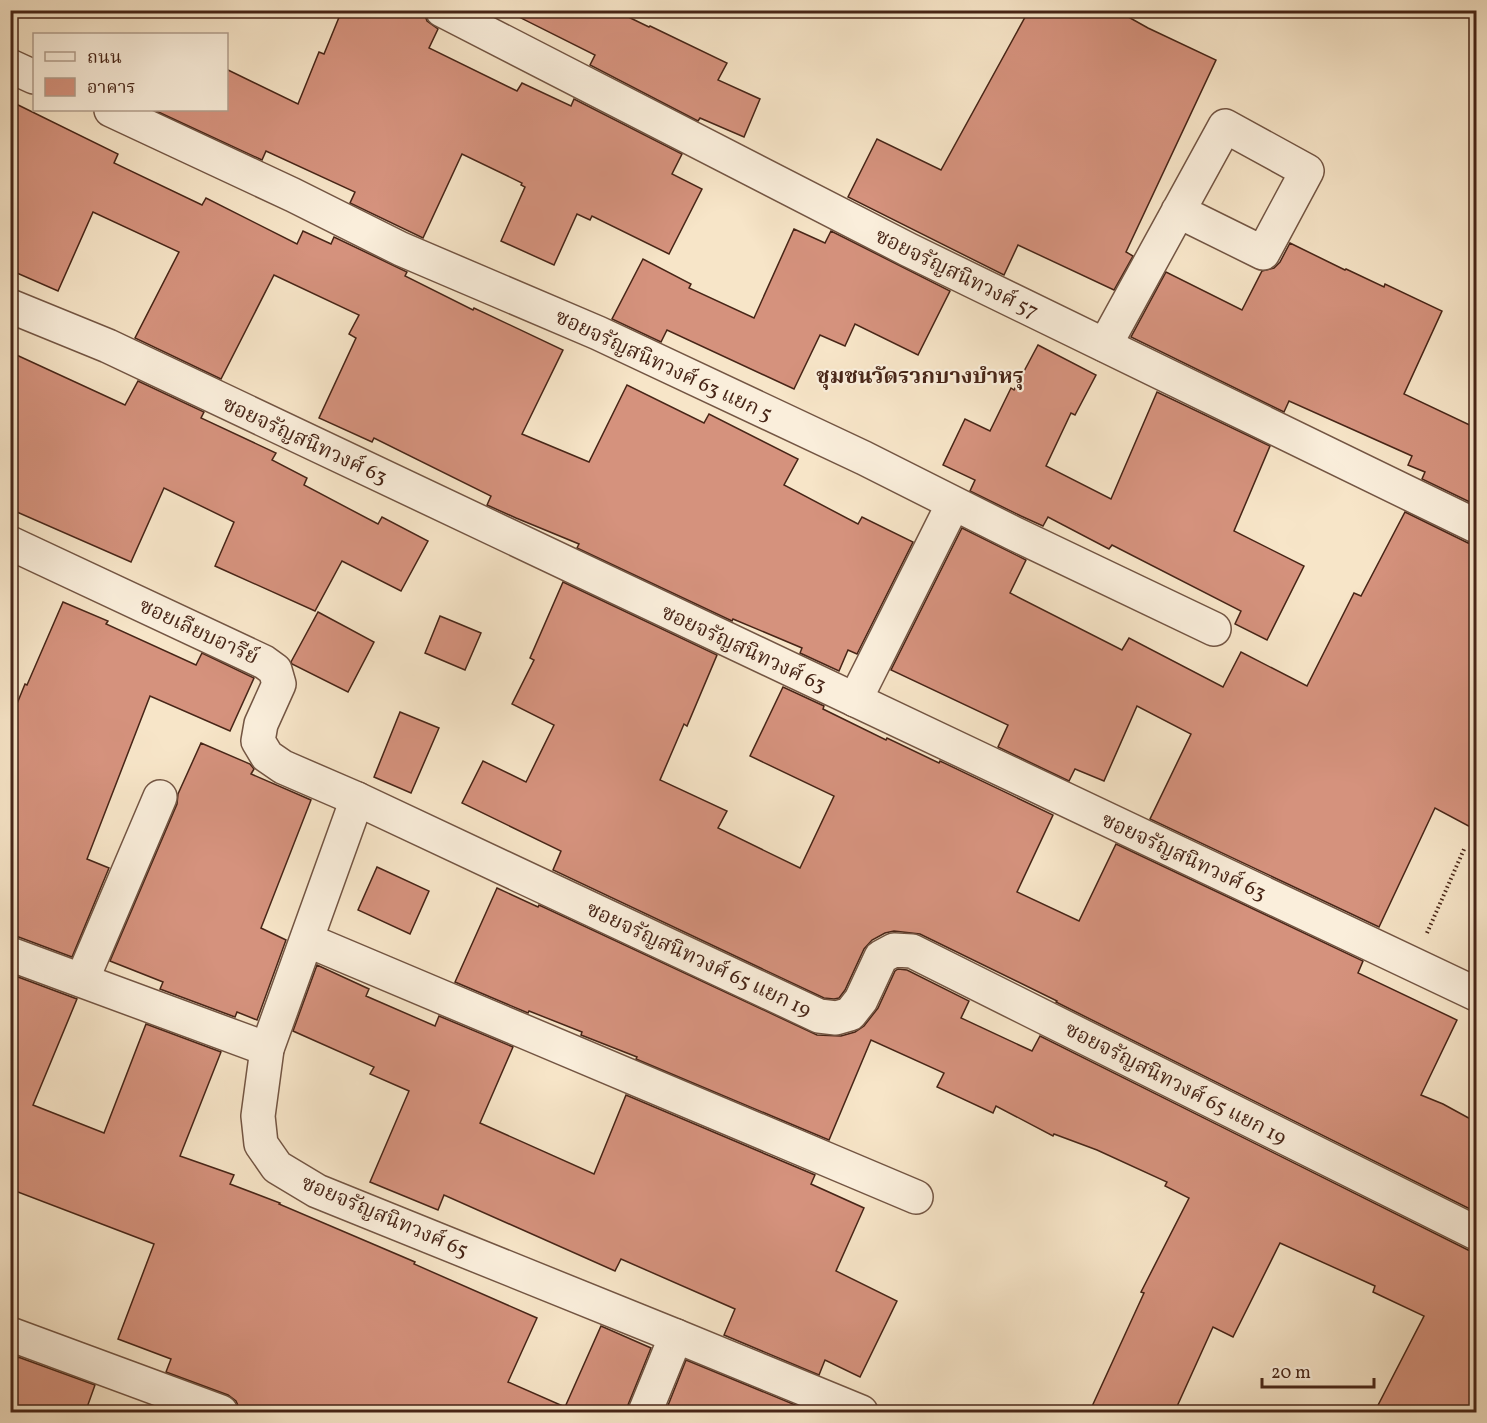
<svg xmlns="http://www.w3.org/2000/svg" width="1487" height="1423" font-family="Vollkorn,'Noto Serif Thai',serif">
	<style>
		.building { fill: #d5927d; stroke: #472517; stroke-width: 1.5 }
		.lines { fill: none; stroke-linecap: round; stroke-linejoin: round }
		.minor-casing { stroke: #735543; stroke-width: 36 }
		.path { stroke: #472517; stroke-width: 4; stroke-dasharray: 1.5 3; stroke-linecap: butt }
		.minor { stroke: #faeedb; stroke-width: 33 }
		.labels { text-anchor: middle; stroke-width: 4.5; stroke-linejoin: round; paint-order: stroke }
		.street-label { font-size: 21px; fill: #472517; stroke: #faeedb }
		.neighbourhood-label { font-size: 22px; font-weight: bold; fill: #472517; stroke: #faeedb }
	</style>
	<rect width="100%" height="100%" fill="#f7e5c8"/>
	<filter id="stains"><feTurbulence type="fractalNoise" baseFrequency=".00333" numOctaves="4"/><feColorMatrix values="0 0 0 0 .2 0 0 0 0 .09 0 0 0 0 .02 0 0 0 .5 -.17"/></filter>
	<radialGradient id="worn" r=".72"><stop offset=".6" stop-color="#630" stop-opacity="0"/><stop offset="1" stop-color="#630" stop-opacity=".3"/></radialGradient>
	<!-- building -->
	<g class="building">
		<path d="M 342,10 L 423,10 L 427,21 L 438,29 L 429,48 L 517,91 L 522,83 L 571,106 L 574,99 L 682,154 L 672,174 L 702,189 L 669,254 L 592,216 L 590,220 L 577,214 L 554,265 L 501,241 L 525,187 L 521,185 L 522,183 L 462,154 L 423,238 L 350,203 L 355,192 L 266,151 L 262,160 L 154,110 L 226,110 L 226,69 L 298,104 L 319,52 L 324,54 Z"/>
		<path d="M 505,10 L 614,10 L 649,27 L 650,26 L 727,63 L 718,80 L 760,99 L 744,137 L 700,118 L 698,121 L 590,65 L 595,55 Z"/>
		<path d="M 1029,10 L 1116,10 L 1148,28 L 1216,60 L 1126,252 L 1133,256 L 1114,290 L 1018,245 L 1004,275 L 848,197 L 877,139 L 941,170 Z"/>
		<path d="M 10,101 L 118,154 L 114,163 L 202,205 L 206,198 L 297,244 L 303,231 L 331,244 L 334,237 L 407,272 L 405,276 L 473,310 L 474,308 L 563,350 L 522,434 L 589,462 L 627,385 L 704,423 L 709,414 L 798,459 L 784,485 L 858,524 L 862,517 L 913,542 L 857,654 L 848,650 L 839,671 L 800,653 L 802,648 L 733,619 L 732,621 L 577,548 L 579,544 L 516,518 L 487,505 L 491,496 L 374,438 L 372,442 L 319,418 L 356,338 L 349,334 L 359,315 L 274,275 L 221,379 L 135,338 L 179,252 L 93,212 L 58,291 L 10,270 Z"/>
		<path d="M 794,229 L 825,243 L 831,231 L 950,291 L 918,355 L 855,324 L 845,346 L 820,335 L 794,389 L 667,330 L 661,342 L 612,319 L 643,259 L 691,284 L 689,288 L 754,318 Z"/>
		<path d="M 1290,243 L 1345,270 L 1346,269 L 1384,287 L 1385,284 L 1442,311 L 1404,394 L 1476,428 L 1476,505 L 1422,479 L 1425,472 L 1408,465 L 1412,456 L 1289,401 L 1284,412 L 1131,337 L 1166,272 L 1242,310 L 1262,271 L 1274,268 L 1280,262 Z"/>
		<path d="M 1038,345 L 1096,375 L 1075,415 L 1071,413 L 1046,466 L 1111,499 L 1157,392 L 1270,446 L 1234,531 L 1304,566 L 1267,640 L 1235,624 L 1241,611 L 1112,545 L 1109,549 L 1048,517 L 1043,526 L 1021,516 L 970,491 L 975,480 L 943,465 L 965,419 L 990,431 L 1011,388 L 1014,390 Z"/>
		<path d="M 10,352 L 125,405 L 138,381 L 204,412 L 201,418 L 276,453 L 272,460 L 307,478 L 304,485 L 378,524 L 382,517 L 428,541 L 401,591 L 342,561 L 315,611 L 215,566 L 234,522 L 164,488 L 131,562 L 10,509 Z"/>
		<path d="M 1405,512 L 1468,543 L 1476,545 L 1476,830 L 1435,808 L 1379,927 L 1150,819 L 1191,734 L 1137,706 L 1104,781 L 1075,769 L 1069,781 L 998,747 L 1008,725 L 891,670 L 962,528 L 1026,560 L 1010,593 L 1122,650 L 1129,638 L 1223,687 L 1241,652 L 1307,686 L 1354,593 L 1361,596 Z"/>
		<path d="M 563,582 L 717,655 L 687,726 L 684,724 L 660,780 L 727,811 L 718,828 L 800,868 L 834,796 L 750,756 L 783,687 L 824,706 L 823,709 L 886,740 L 887,738 L 939,763 L 940,761 L 1053,815 L 1017,892 L 1079,921 L 1116,844 L 1363,961 L 1358,973 L 1457,1020 L 1421,1095 L 1443,1104 L 1476,1122 L 1476,1212 L 1056,1002 L 1057,1001 L 920,934 L 894,931 L 885,933 L 872,940 L 864,949 L 845,990 L 839,998 L 834,999 L 824,998 L 553,870 L 561,851 L 462,803 L 483,761 L 526,782 L 554,725 L 512,704 L 534,660 L 530,658 Z"/>
		<path d="M 63,602 L 108,621 L 106,624 L 196,665 L 202,653 L 254,678 L 230,731 L 150,696 L 87,859 L 109,868 L 72,957 L 16,936 L 10,936 L 10,721 L 25,684 L 27,685 Z"/>
		<path d="M 318,612 L 374,642 L 348,692 L 292,664 L 291,662 Z"/>
		<path d="M 440,616 L 481,633 L 465,670 L 425,653 Z"/>
		<path d="M 400,712 L 439,728 L 411,793 L 374,777 Z"/>
		<path d="M 201,743 L 250,764 L 254,769 L 251,774 L 311,800 L 261,928 L 286,940 L 257,1020 L 237,1012 L 235,1017 L 160,989 L 163,982 L 110,961 L 177,804 L 178,794 Z"/>
		<path d="M 377,867 L 429,891 L 410,934 L 358,910 Z"/>
		<path d="M 497,888 L 538,907 L 539,905 L 817,1035 L 841,1036 L 855,1032 L 864,1026 L 878,1008 L 895,971 L 898,969 L 907,970 L 969,1001 L 961,1018 L 1032,1051 L 1040,1036 L 1468,1250 L 1476,1252 L 1476,1413 L 1374,1413 L 1424,1316 L 1373,1292 L 1375,1286 L 1280,1243 L 1233,1337 L 1213,1327 L 1174,1413 L 1089,1413 L 1144,1293 L 1141,1292 L 1189,1198 L 1165,1186 L 1167,1182 L 1097,1150 L 1054,1134 L 1053,1136 L 996,1106 L 993,1113 L 937,1087 L 944,1073 L 871,1040 L 829,1140 L 636,1059 L 637,1057 L 581,1035 L 582,1032 L 529,1011 L 528,1013 L 455,982 Z"/>
		<path d="M 317,965 L 369,989 L 366,996 L 435,1026 L 439,1016 L 513,1047 L 480,1123 L 594,1174 L 626,1095 L 815,1175 L 811,1184 L 864,1208 L 836,1271 L 897,1301 L 860,1377 L 825,1360 L 819,1375 L 724,1335 L 735,1309 L 621,1259 L 615,1271 L 444,1195 L 438,1210 L 370,1182 L 409,1091 L 370,1074 L 374,1067 L 293,1031 Z"/>
		<path d="M 10,974 L 77,999 L 33,1105 L 104,1133 L 146,1024 L 221,1052 L 180,1156 L 234,1175 L 230,1184 L 280,1203 L 279,1204 L 415,1262 L 414,1264 L 537,1318 L 508,1382 L 565,1407 L 601,1326 L 651,1348 L 628,1405 L 627,1413 L 239,1413 L 239,1408 L 236,1401 L 228,1395 L 166,1372 L 171,1359 L 118,1339 L 154,1244 L 10,1189 Z"/>
		<path d="M 18,1357 L 95,1385 L 85,1413 L 10,1413 L 10,1379 Z"/>
		<path d="M 686,1360 L 805,1409 L 804,1413 L 665,1413 Z"/>
	</g>
	<g class="lines">
		<!-- minor casing -->
		<g class="minor-casing">
			<g id="minor">
				<path d="M 442,10 L 909,250 L 1476,526"/>
				<path d="M 10,66 L 34,77"/>
				<path d="M 111,110 L 293,195 L 401,249 L 598,333 L 864,458 L 1013,533 L 1214,629"/>
				<path d="M 10,306 L 108,346 L 1476,994"/>
				<path d="M 1105,345 L 1225,126 L 1307,171 L 1263,253 L 1178,211"/>
				<path d="M 10,543 L 264,662 L 275,670 L 279,684 L 261,724 L 258,741 L 267,756 L 283,767 L 357,799 L 819,1016 L 836,1018 L 850,1014 L 861,1000 L 881,957 L 894,950 L 912,951 L 1476,1233"/>
				<path d="M 855,700 L 953,504"/>
				<path d="M 357,799 L 267,1049 L 258,1116 L 261,1144 L 277,1167 L 317,1191 L 676,1336 L 861,1412"/>
				<path d="M 307,940 L 916,1197"/>
				<path d="M 10,954 L 267,1049"/>
				<path d="M 82,980 L 160,797"/>
				<path d="M 10,1334 L 221,1412"/>
				<path d="M 645,1412 L 676,1336"/>
			</g>
		</g>
		<!-- path -->
		<path class="path" d="M 1427,933 L 1465,847"/>
		<!-- minor -->
		<use href="#minor" class="minor"/>
	</g>
	<g class="labels">
		<!-- street labels -->
		<g class="street-label">
			<text transform="translate(957 273) rotate(26)" y="7">ซอยจรัญสนิทวงศ์ 57</text>
			<text transform="translate(664 365) rotate(25)" y="7">ซอยจรัญสนิทวงศ์ 63 แยก 5</text>
			<text transform="translate(305 440) rotate(25)" y="7">ซอยจรัญสนิทวงศ์ 63</text>
			<text transform="translate(199 631) rotate(25)" y="7">ซอยเลียบอารีย์</text>
			<text transform="translate(744 648) rotate(25)" y="7">ซอยจรัญสนิทวงศ์ 63</text>
			<text transform="translate(1184 856) rotate(25)" y="7">ซอยจรัญสนิทวงศ์ 63</text>
			<text transform="translate(699 959) rotate(25)" y="7">ซอยจรัญสนิทวงศ์ 65 แยก 19</text>
			<text transform="translate(1176 1083) rotate(27)" y="7">ซอยจรัญสนิทวงศ์ 65 แยก 19</text>
			<text transform="translate(385 1216) rotate(23)" y="7">ซอยจรัญสนิทวงศ์ 65</text>
		</g>
		<!-- neighbourhood labels -->
		<g class="neighbourhood-label">
			<text x="920" y="383">ชุมชนวัดรวกบางบำหรุ</text>
		</g>
	</g>
	<!-- margin -->
	<rect width="1487" height="1423" fill="none" stroke="#f7e5c8" stroke-width="36"/>
	<rect x="12" y="12" width="1463" height="1399" fill="none" stroke="#472517" stroke-width="3"/>
	<rect x="18" y="18" width="1451" height="1387" fill="none" stroke="#472517" stroke-width="1.5"/>
	<!-- legend -->
	<rect x="33" y="33" width="195" height="78" fill="#faeedb" stroke="#b29e8d" stroke-width="1.5"/>
	<rect x="45" y="52" width="30" height="9" fill="#faeedb" stroke="#b29e8d" stroke-width="1.5"/>
	<text x="87" y="63" font-size="18" fill="#472517">ถนน</text>
	<rect x="45" y="78" width="30" height="18" fill="#d5927d" stroke="#b29e8d" stroke-width="1.5"/>
	<text x="87" y="93" font-size="18" fill="#472517">อาคาร</text>
	<!-- scale -->
	<path d="M1262 1378v9h112v-9" fill="none" stroke="#472517" stroke-width="3"/>
	<text x="1271" y="1378" font-size="18" fill="#472517" stroke="#faeedb" stroke-width="4.5" paint-order="stroke">20 m</text>
	<rect width="100%" height="100%" filter="url(#stains)"/>
	<rect width="100%" height="100%" fill="url(#worn)"/>
</svg>
